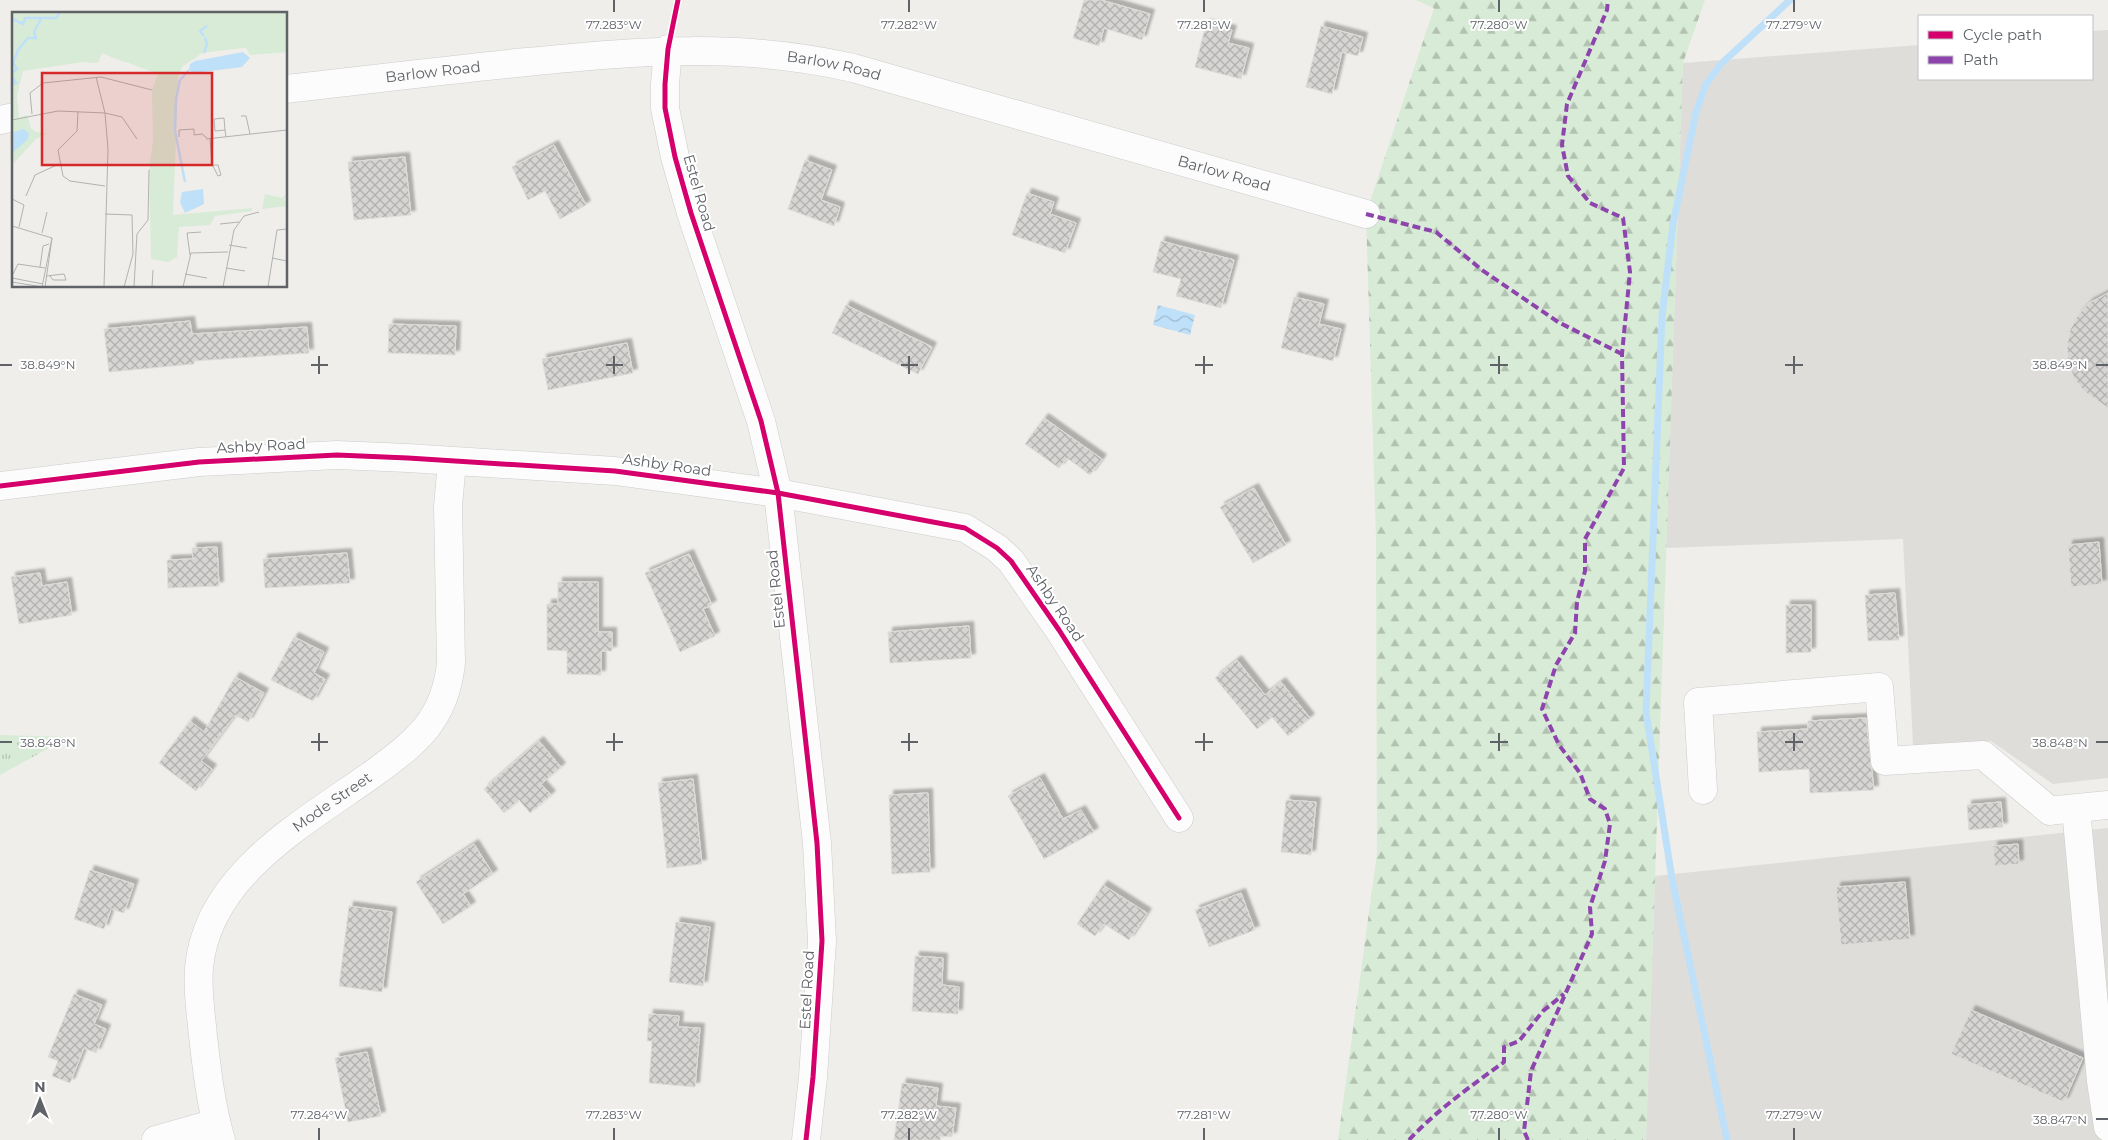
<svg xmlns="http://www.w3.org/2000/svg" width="2108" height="1140" font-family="Montserrat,sans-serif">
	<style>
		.industrial { fill: #dfddda }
		.grass { fill: url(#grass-tufts) }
		.forest { fill: url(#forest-firs) }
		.water { fill: url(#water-waves) }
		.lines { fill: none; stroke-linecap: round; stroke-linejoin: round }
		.stream { stroke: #bfe0f9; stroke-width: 7 }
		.building { fill: url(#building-cross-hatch); stroke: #deddd9; filter: url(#shadow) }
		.minor-casing { stroke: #cbcccc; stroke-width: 29 }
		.minor { stroke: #fdfcfc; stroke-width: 28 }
		.quiet { stroke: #8e44ad; stroke-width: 4; stroke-dasharray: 8 4; stroke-linecap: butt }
		.cycleway-casing { stroke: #fff; stroke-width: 8 }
		.cycleway { stroke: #d6006c; stroke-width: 5 }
		.ticks { fill: none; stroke: #5f6368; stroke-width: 2 }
		.labels { text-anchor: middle; stroke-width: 4; stroke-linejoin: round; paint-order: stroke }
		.street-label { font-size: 15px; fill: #5f6368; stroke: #fff }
		.inset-river { fill: none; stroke: #bfe0f9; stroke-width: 2.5 }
		.inset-road { fill: none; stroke: #b1b2b2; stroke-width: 1 }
		.view { fill: #d62828; fill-opacity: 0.15; stroke: #d62828; stroke-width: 2.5 }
		.inset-edge { fill: none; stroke: #5f6368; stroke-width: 2.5 }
		.ticks-label { font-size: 12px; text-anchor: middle; fill: #5f6368; stroke: #fff; stroke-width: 4; stroke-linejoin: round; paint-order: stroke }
	</style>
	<defs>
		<pattern id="grass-tufts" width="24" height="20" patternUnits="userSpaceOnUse" patternTransform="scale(1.25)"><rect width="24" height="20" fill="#d8ebd6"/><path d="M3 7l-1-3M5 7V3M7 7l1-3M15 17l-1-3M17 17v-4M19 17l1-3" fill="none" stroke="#b2c2b1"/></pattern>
		<pattern id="forest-firs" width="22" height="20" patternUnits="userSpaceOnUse" patternTransform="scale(1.25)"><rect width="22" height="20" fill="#d8ebd6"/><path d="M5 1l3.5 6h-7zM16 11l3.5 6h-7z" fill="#b2c2b1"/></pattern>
		<pattern id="water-waves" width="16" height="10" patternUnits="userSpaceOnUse" patternTransform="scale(1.25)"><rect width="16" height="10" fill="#bfe0f9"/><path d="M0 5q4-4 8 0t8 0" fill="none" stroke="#9eb9cd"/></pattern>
		<pattern id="building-cross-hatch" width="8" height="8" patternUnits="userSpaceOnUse" patternTransform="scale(1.25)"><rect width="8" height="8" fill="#d6d5d3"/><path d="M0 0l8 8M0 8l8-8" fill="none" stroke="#b1b0af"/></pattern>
		<filter id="shadow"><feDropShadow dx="4.5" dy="-4.5" stdDeviation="1" flood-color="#0004"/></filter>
	</defs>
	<rect width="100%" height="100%" fill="#efeeea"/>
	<!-- industrial -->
	<g class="industrial">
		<path d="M 2108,30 L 2108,778 L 2053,784 L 1991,741 L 1913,746 L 1903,539 L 1666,548 L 1683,63 L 1919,45 L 1919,79 L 2092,79 L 2092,31 Z"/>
		<path d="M 2108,828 L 2108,1140 L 1646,1140 L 1655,876 Z"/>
	</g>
	<!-- grass -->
	<path class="grass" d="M 0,735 L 69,737 L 0,775 Z"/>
	<!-- forest -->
	<path class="forest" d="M 1416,0 L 1705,0 L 1683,63 L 1646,1140 L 1338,1140 L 1377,853 L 1376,539 L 1366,214 L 1434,8 Z"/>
	<!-- water -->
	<path class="water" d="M 1158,305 L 1195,315 L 1190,335 L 1153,325 Z"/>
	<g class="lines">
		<!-- stream -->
		<path class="stream" d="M 1727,1140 L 1672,879 L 1646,712 L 1662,316 L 1673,224 L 1696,112 L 1706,84 L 1721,64 L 1790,0"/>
	</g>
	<!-- building -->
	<g class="building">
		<path d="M 1084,0 L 1101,0 L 1150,14 L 1142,40 L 1104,28 L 1099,46 L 1073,38 Z"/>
		<path d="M 1206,24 L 1232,30 L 1228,43 L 1249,48 L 1241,79 L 1195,67 Z"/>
		<path d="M 1321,26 L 1363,37 L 1358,56 L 1342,52 L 1332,94 L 1306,87 Z"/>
		<path d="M 554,145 L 586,205 L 560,219 L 545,191 L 528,200 L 512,167 Z"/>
		<path d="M 405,157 L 411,215 L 354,220 L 348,162 Z"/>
		<path d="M 805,160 L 832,170 L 821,200 L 840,207 L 834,226 L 788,209 Z"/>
		<path d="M 1027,193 L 1054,202 L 1050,214 L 1076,223 L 1065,253 L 1012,235 Z"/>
		<path d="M 1161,241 L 1234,260 L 1221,308 L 1176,296 L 1181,279 L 1153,272 Z"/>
		<path d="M 2108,293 L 2108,408 L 2084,391 L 2074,378 L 2068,362 L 2067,346 L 2070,330 L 2078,315 L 2089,303 Z"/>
		<path d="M 1294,297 L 1324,304 L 1319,324 L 1341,329 L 1333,361 L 1281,348 Z"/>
		<path d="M 846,305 L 932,347 L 918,374 L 832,333 Z"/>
		<path d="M 190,321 L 192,334 L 307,327 L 309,353 L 194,361 L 194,364 L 109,372 L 104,329 Z"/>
		<path d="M 389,324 L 456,326 L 455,355 L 388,353 Z"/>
		<path d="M 627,343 L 633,373 L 548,390 L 542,359 Z"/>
		<path d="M 1044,418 L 1102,459 L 1090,475 L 1067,458 L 1059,468 L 1025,444 Z"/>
		<path d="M 1254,488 L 1286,545 L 1253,563 L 1220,507 Z"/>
		<path d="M 2099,542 L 2102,584 L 2071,587 L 2068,545 Z"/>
		<path d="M 217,547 L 219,586 L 168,588 L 167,560 L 193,559 L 192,548 Z"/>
		<path d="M 347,553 L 350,583 L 265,588 L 263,559 Z"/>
		<path d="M 689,554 L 712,605 L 703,609 L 715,636 L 680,652 L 645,573 Z"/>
		<path d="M 40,573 L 42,586 L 67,582 L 72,615 L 19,624 L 11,577 Z"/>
		<path d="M 558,582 L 598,582 L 598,632 L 612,632 L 612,651 L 601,651 L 601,675 L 567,674 L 567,651 L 547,650 L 547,604 L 558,604 Z"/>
		<path d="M 1895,593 L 1899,640 L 1868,641 L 1865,595 Z"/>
		<path d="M 1786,605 L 1811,605 L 1811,652 L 1786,653 Z"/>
		<path d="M 969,626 L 971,658 L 890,663 L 888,632 Z"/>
		<path d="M 294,637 L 324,652 L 314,673 L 325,679 L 313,701 L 271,680 Z"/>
		<path d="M 1237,660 L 1265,695 L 1281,682 L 1310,718 L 1288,736 L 1272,717 L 1257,729 L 1215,678 Z"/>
		<path d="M 235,677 L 264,693 L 248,722 L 235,715 L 201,761 L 212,769 L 196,791 L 159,763 L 190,721 L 204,732 Z"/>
		<path d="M 1866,718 L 1874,790 L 1810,793 L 1809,769 L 1759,772 L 1757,732 L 1808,729 L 1808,721 Z"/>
		<path d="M 539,741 L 561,767 L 541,784 L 551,795 L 530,813 L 519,800 L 504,813 L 484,789 Z"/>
		<path d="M 1040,778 L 1063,819 L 1081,810 L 1094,832 L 1044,859 L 1008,796 Z"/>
		<path d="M 693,779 L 702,864 L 667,868 L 658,783 Z"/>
		<path d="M 928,793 L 930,872 L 892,874 L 889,795 Z"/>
		<path d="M 1286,800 L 1316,802 L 1311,855 L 1281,852 Z"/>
		<path d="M 2001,802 L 2003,827 L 1969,830 L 1967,805 Z"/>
		<path d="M 474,844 L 493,874 L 463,894 L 471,906 L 443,924 L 416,882 Z"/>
		<path d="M 2018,844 L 2019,864 L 1995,866 L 1993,846 Z"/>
		<path d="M 90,870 L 134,884 L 124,913 L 111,909 L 104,929 L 74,919 Z"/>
		<path d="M 1905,882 L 1910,939 L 1841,945 L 1836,887 Z"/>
		<path d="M 1103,885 L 1147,913 L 1129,940 L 1104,924 L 1095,936 L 1077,924 Z"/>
		<path d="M 1241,893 L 1255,930 L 1209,947 L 1195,910 Z"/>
		<path d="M 349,906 L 392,912 L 382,992 L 339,986 Z"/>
		<path d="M 676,922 L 710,927 L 703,986 L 669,982 Z"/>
		<path d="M 915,956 L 943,958 L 942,985 L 959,987 L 958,1014 L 912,1011 Z"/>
		<path d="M 74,994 L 102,1005 L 94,1024 L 106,1029 L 96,1053 L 84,1048 L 70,1083 L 52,1076 L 58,1061 L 48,1057 Z"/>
		<path d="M 1971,1010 L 2083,1058 L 2064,1102 L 1951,1054 Z"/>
		<path d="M 649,1014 L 679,1016 L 678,1027 L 700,1028 L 695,1087 L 649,1083 L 652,1041 L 647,1041 Z"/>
		<path d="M 367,1052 L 381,1116 L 348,1122 L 335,1058 Z"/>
		<path d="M 902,1083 L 938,1088 L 936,1106 L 956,1108 L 952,1137 L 941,1136 L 940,1140 L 894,1140 Z"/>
	</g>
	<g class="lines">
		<!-- minor casing -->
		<g class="minor-casing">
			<g id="minor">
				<path d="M 668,49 L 665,84 L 665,108 L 675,157 L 691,213 L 761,421 L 778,493 L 817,843 L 822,941 L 813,1077 L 806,1140"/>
				<path id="s1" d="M 286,89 C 366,80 446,70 527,62 C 640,51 741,42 853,68 L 1366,214"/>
				<path d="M 0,120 L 14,117"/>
				<path d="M 0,486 L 199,462 L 337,455 L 408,458 L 615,471 L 778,493 L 965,528 L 997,548 L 1011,561 L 1059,630 L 1179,818"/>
				<path d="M 1703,790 L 1698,702 L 1879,687 L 1885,761 L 1983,755 L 2050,811"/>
				<path d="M 2076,809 L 2101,1081 L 2108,1127"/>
				<path d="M 2057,810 L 2108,805"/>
				<path d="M 156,1140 L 216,1123"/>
				<path id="s2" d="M 221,1140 C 211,1106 207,1071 203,1036 C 201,1014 197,991 199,968 C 207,874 306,822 374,773 C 418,741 445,719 451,663 L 448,506 L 452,462"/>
			</g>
		</g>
		<!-- minor -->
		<use href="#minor" class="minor"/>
		<!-- quiet -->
		<g class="quiet">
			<path d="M 1366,214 L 1436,232 L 1482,270 L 1558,322 L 1622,354"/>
			<path d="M 1409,1140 C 1437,1110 1471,1086 1504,1062 L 1504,1047 L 1519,1041 L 1543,1011 L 1564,994"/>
			<path d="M 1528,1140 L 1524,1131 L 1531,1071 L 1592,934 L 1590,907 L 1605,861 L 1610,824 L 1605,809 L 1590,799 L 1580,773 L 1559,745 L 1542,709 L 1556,665 L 1575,633 L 1577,602 L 1585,571 L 1585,539 L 1624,468 L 1622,354 L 1630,272 L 1623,218 L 1590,203 L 1568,176 L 1562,145 L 1567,104 L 1607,10 L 1608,0"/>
		</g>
		<!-- cycleway casing -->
		<g class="cycleway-casing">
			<g id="cycleway">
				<path d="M 678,0 L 668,49 L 665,84 L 665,108 L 675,157 L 691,213 L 761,421 L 778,493 L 817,843 L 822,941 L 813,1077 L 806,1140"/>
				<path d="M 0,486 L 199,462 L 337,455 L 408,458 L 615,471 L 778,493 L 965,528 L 997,548 L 1011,561 L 1059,630 L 1179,818"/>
			</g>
		</g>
		<!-- cycleway -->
		<use href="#cycleway" class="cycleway"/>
	</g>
	<!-- ticks -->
	<path class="ticks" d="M 614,0 L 614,12M 909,0 L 909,12M 1204,0 L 1204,12M 1499,0 L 1499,12M 1794,0 L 1794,12M 319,356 L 319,374M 614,356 L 614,374M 909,356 L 909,374M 1204,356 L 1204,374M 1499,356 L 1499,374M 1794,356 L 1794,374M 0,365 L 12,365M 311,365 L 328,365M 606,365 L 623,365M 901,365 L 918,365M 1195,365 L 1213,365M 1490,365 L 1508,365M 1785,365 L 1803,365M 2096,365 L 2108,365M 319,733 L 319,751M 614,733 L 614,751M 909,733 L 909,751M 1204,733 L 1204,751M 1499,733 L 1499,751M 1794,733 L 1794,751M 0,742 L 12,742M 311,742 L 328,742M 606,742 L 623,742M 901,742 L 918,742M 1195,742 L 1213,742M 1490,742 L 1508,742M 1785,742 L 1803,742M 2096,742 L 2108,742M 2096,1119 L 2108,1119M 319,1128 L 319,1140M 614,1128 L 614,1140M 909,1128 L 909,1140M 1204,1128 L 1204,1140M 1499,1128 L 1499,1140M 1794,1128 L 1794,1140"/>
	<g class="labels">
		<!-- street labels -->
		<g class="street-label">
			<text dy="5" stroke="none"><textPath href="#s1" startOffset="551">Barlow Road</textPath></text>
			<text dy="5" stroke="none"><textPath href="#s1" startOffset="148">Barlow Road</textPath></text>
			<text dy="5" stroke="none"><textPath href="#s1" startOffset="956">Barlow Road</textPath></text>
			<text transform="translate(699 193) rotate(74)" y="5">Estel Road</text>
			<text transform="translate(261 446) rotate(-3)" y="5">Ashby Road</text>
			<text transform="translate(667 465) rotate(8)" y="5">Ashby Road</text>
			<text transform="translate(776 589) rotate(-96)" y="5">Estel Road</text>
			<text transform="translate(1055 603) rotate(56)" y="5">Ashby Road</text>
			<text dy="5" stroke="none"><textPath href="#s2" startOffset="394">Mode Street</textPath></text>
			<text transform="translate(807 990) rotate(-87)" y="5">Estel Road</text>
		</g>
	</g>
	<!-- overview -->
	<g transform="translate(12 12)">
		<rect width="275" height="275" fill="#efeeea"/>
		<path d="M 0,0 L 275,0 L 275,31 L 112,50 L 90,41 L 86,51 L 71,50 L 11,59 ZM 15,103 L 19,116 L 24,120 L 35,121 L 24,127 L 0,153 L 0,108 Z" fill="#d8ebd6"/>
		<path d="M 0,0 L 114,0 L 140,35 L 148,40 L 193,39 L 170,55 L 166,66 L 161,203 L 240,196 L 240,199 L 203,204 L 198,213 L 167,215 L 165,245 L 156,250 L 139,247 L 137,158 L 141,130 L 140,78 L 146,62 L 90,41 L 86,51 L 71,50 L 15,57 L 11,59 L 5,84 L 7,106 L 0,108 ZM 275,31 L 275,40 L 238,43 L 233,34 ZM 253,182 L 270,186 L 275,182 L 272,187 L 275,194 L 250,197 Z" fill="#d8ebd6"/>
		<path d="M 231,40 L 238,46 L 230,55 L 182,61 L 177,58 L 178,52 L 183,49 ZM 11,117 L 17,121 L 16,127 L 0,141 L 0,121 ZM 191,177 L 192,192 L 173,201 L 168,190 L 170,180 Z" fill="#bfe0f9"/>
		<path class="inset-river" d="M 0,7 L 11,12 L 13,6 L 44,6 L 48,0M 192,24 L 188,19 L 195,14M 192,41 L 195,32 L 193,25M 0,61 L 5,57 L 1,51 L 6,38 L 16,26 L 24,26 L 22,20 L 29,7M 0,64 L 4,71 L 0,72 L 0,79M 173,170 L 163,119 L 164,87 L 168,68 L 177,58"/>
		<path class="inset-road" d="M 84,65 L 93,101 L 96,137 L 92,275M 66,99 L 65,119 L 46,138 L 51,164 L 58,169 L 93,174M 20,102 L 18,81 L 31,71 L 89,65 L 140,78M 229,104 L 234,104 L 238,122M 0,108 L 46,99 L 93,101 L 110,105 L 125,127M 203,119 L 202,107 L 212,106 L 213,118M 203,119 L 213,118 L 214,125M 167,125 L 167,118 L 182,117 L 182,123 L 190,122 L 195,126M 194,127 L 275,118M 198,127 L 200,152 L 201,153 L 201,154 L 206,164 L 209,163 L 206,153 L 201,153M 14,184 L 23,163 L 47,152M 0,187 L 12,193 L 7,215M 93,202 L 120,203 L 121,242 L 112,275M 208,212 L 227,210M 0,214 L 40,226M 30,221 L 35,200M 217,233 L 235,236M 178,243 L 175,221 L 189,220M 260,246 L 275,249M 28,255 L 31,234 L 37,232M 214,256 L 233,259M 1,262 L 6,252 L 33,256M 173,262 L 195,266M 34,264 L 52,262 L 54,268 L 41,268 L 38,264M 0,266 L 31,272M 0,270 L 31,275M 30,275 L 40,226M 33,275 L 40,226M 122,275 L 125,222 L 136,208 L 137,158M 140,275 L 141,258M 171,275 L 179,241 L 216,240M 211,275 L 222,218 L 232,204 L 247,200M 256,275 L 265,218 L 275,217"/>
		<path class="view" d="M 30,61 L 200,61 L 200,153 L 30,153 Z"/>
		<rect width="275" height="275" class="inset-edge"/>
	</g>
	<g class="ticks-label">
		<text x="614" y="29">77.283°W</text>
		<text x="909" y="29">77.282°W</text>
		<text x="1204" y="29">77.281°W</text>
		<text x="1499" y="29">77.280°W</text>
		<text x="1794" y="29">77.279°W</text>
		<text x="48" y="369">38.849°N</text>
		<text x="2060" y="369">38.849°N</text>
		<text x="48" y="747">38.848°N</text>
		<text x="2060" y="747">38.848°N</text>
		<text x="319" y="1119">77.284°W</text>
		<text x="614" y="1119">77.283°W</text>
		<text x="909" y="1119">77.282°W</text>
		<text x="1204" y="1119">77.281°W</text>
		<text x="1499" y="1119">77.280°W</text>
		<text x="1794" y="1119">77.279°W</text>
		<text x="2060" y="1124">38.847°N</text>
	</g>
	<!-- legend -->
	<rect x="1918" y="15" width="175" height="65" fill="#ffffff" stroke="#bfc1c3"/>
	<rect x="1928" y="31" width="25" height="8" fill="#d6006c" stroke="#bfc1c3"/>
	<text x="1963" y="40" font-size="15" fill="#5f6368">Cycle path</text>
	<rect x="1928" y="56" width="25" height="8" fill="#8e44ad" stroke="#bfc1c3"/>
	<text x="1963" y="65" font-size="15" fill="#5f6368">Path</text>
	<!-- north arrow -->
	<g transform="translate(40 1100)" stroke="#ffffff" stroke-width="4" paint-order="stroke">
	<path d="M0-4L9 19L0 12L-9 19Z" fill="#5f6368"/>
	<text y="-8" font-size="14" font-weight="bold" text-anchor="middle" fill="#5f6368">N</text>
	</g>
</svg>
